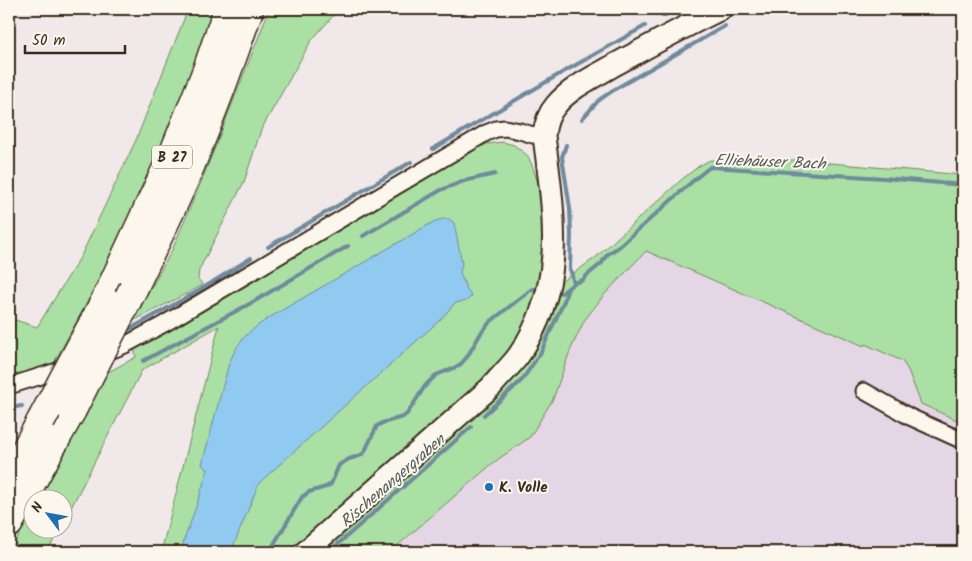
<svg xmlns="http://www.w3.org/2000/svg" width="972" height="561" font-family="Kalam,sans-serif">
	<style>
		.built { fill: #e5d6e5 }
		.green { fill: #aae0a3; stroke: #728560 }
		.water { fill: #91caf0; stroke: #6f8a9c }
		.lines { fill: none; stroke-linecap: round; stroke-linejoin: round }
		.stream { stroke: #6f8a9c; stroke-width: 4 }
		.street-casing { stroke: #3b2a1e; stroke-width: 19 }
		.secondary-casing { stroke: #3b2a1e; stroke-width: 25 }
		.highway-casing { stroke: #3b2a1e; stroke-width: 31 }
		.street { stroke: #fbf7ec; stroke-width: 15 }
		.secondary { stroke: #fbf7ec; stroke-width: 21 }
		.highway { stroke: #fbf7ec; stroke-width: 28 }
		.highway-bridge-casing { stroke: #3b2a1e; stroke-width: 31; stroke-linecap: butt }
		.highway-bridge { stroke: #fbf7ec; stroke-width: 28 }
		.poi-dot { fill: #1f6fb2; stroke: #fbf7ec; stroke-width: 2 }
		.labels { text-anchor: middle; stroke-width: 4; stroke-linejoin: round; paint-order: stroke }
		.shield { fill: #fbf7ec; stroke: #75685c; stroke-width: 1 }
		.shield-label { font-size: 14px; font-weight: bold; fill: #3b2a1e }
		.poi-label { font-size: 15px; font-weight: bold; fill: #3b2a1e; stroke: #fbf7ec; text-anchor: start }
		.water-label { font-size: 16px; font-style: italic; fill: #555a5d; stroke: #fbf7ec }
	</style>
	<rect width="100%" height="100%" fill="#f1e8e9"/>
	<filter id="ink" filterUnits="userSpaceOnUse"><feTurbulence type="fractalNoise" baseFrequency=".02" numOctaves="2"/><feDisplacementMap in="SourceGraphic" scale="10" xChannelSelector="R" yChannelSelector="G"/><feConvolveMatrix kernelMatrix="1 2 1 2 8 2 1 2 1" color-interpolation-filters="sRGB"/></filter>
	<g filter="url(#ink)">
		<!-- built -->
		<path class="built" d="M 963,215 L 963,552 L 390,552 L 493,463 L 530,436 L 584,321 L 604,295 L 646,250 Z"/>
		<!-- green -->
		<g class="green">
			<path d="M 188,9 L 216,9 L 196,68 L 120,244 L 52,366 L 9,377 L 9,318 L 37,327 L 81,256 L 136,140 Z"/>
			<path d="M 269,9 L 339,9 L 311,41 L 261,130 L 244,182 L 199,270 L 198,279 L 203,285 L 133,321 L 172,250 L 204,175 L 261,31 Z"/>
			<path d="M 503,142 L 514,145 L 527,155 L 532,165 L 540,189 L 546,216 L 539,294 L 513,350 L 473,395 L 293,552 L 161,552 L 219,326 L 142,370 L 63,523 L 62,498 L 40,498 L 67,450 L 84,405 L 101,376 L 136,357 L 134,349 L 460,156 L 487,144 Z"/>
			<path d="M 710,160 L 797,160 L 963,175 L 963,419 L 961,422 L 921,404 L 908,370 L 902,361 L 865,344 L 864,346 L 646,251 L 604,295 L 584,321 L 570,351 L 553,399 L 530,437 L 493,463 L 390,552 L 318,552 L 503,385 L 558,284 L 595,258 L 681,180 L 699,166 Z"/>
			<path d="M 32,512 L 32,528 L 60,529 L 47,552 L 10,552 Z"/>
		</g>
		<!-- water -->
		<path class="water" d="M 443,219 L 449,219 L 454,223 L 462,263 L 460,273 L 466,288 L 472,296 L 466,301 L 455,303 L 441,319 L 259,483 L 231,552 L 181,552 L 184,540 L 196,507 L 208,469 L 204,467 L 202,464 L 229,363 C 241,336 248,332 272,316 L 435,221 Z"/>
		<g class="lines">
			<!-- stream -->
			<g class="stream">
				<path d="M 958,9 L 963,18"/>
				<path d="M 663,16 L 677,9"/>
				<path d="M 582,119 L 599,100 L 615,89 L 725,26"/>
				<path d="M 566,145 L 562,157 L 570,208 L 571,234 L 570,269 L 574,283"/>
				<path d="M 433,149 L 558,75 L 645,26"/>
				<path d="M 363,236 L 441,190 L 464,181 L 495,174"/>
				<path d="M 268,247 L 411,162"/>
				<path d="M 562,293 L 574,283 L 583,280 L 585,277 L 602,263 L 604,259 L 608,254 L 620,246 L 695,179 L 710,167 L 884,178 L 963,185"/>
				<path d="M 130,329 L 200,290 L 251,258"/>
				<path d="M 143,361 L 253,302 L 348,246"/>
				<path d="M 9,408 L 22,406"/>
				<path d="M 484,415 L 522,380 L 541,352 L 564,301 L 568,288"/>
				<path d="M 268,552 L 271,549 L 302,497 L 309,492 L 326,487 L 331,484 L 339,465 L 349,459 L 359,456 L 364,453 L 377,426 L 382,423 L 403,417 L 407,414 L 425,386 L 436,375 L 459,366 L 467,357 L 481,333 L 490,322 L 532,289 L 537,290"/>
				<path d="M 329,552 L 471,427"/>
			</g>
			<!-- street casing -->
			<g class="street-casing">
				<g id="street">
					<path d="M 100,355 L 125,345 L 164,324 L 486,133 L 496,129 L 505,128 L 520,131 L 533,135 L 544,136"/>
					<path d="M 9,386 L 70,367"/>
					<path d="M 864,391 L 910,417 L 963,441"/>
				</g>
			</g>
			<!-- secondary casing -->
			<g class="secondary-casing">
				<path id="secondary" d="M 305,552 L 491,387 C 500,376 511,366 519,355 C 567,284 554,216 544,136 C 545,125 548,114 556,105 C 571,87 596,76 616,64 C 651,45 685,26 721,9"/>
			</g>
			<!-- highway casing -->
			<g class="highway-casing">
				<g id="highway">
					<path d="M 133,289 C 152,249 172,209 189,169 C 211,116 231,63 249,9"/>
					<path d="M 105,301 L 173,155 L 207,70 L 228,9"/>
					<path d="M 9,481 L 41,421"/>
					<path d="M 9,523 L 72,410"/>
				</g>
			</g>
			<!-- street -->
			<use href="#street" class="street"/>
			<!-- secondary -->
			<use href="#secondary" class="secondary"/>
			<!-- highway -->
			<use href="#highway" class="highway"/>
			<!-- highway-bridge casing -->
			<g class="highway-bridge-casing">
				<g id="highway-bridge">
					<path d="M 72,410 L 133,289"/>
					<path d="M 41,421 L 105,301"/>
				</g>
			</g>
			<!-- highway-bridge -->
			<use href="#highway-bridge" class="highway-bridge"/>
		</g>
	</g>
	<!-- markers -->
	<circle class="poi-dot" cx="489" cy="487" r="5"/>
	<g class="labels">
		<!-- shield labels -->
		<rect class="shield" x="152" y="145.5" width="40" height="23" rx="4"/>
		<g class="shield-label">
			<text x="172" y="162">B 27</text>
		</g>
		<!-- poi labels -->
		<g class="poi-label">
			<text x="499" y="492">K. Volle</text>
		</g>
		<!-- water labels -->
		<g class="water-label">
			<text transform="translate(770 161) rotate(2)" y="6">Elliehäuser Bach</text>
			<text transform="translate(392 480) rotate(-41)" y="6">Rischenangergraben</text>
		</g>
	</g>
	<!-- margin -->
	<rect width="972" height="561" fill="none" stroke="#fbf7ec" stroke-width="30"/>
	<rect x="15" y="15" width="942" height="531" fill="none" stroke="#3b2a1e" stroke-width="2" filter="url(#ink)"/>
	<!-- north arrow -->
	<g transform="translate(48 514) rotate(302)"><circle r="24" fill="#fbf7ec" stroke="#aea59a"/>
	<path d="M0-4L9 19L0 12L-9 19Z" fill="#1f6fb2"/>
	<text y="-8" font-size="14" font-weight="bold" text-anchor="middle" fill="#3b2a1e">N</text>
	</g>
	<!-- scale -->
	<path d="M25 45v8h100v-8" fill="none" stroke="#3b2a1e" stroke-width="2.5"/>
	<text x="32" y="45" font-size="15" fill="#3b2a1e" stroke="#fbf7ec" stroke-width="4" paint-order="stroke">50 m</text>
</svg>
